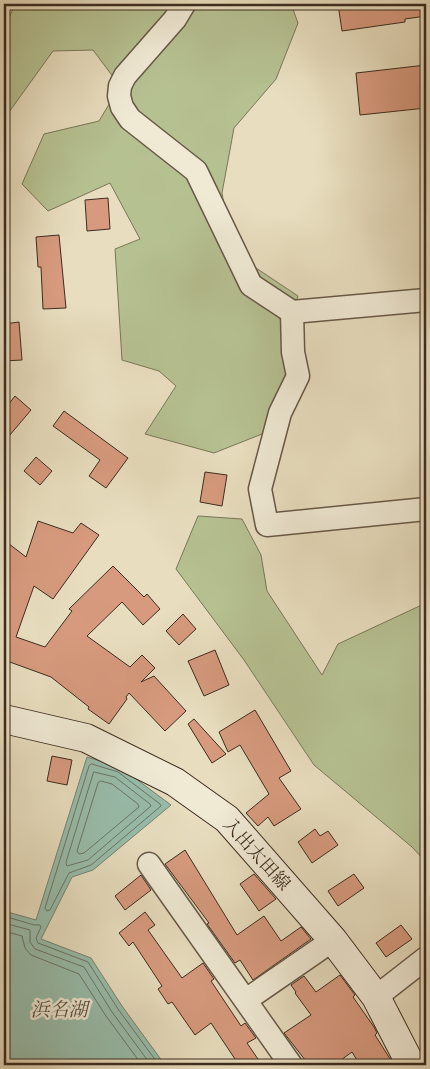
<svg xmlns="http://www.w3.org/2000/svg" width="430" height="1069" font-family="'IM FELL French Canon','Noto Serif JP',serif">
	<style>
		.green { fill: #b6c192; stroke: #7a7659 }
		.water { fill: #98bdab; stroke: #748373 }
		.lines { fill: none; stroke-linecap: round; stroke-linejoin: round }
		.shore { stroke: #6a7466; stroke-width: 1 }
		.building { fill: #d79a7e; stroke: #3d2c20 }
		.minor-casing { stroke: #685848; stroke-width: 25 }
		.secondary-casing { stroke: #3d2c20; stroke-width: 30 }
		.minor { stroke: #f0ead5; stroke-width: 22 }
		.secondary { stroke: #f0ead5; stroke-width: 28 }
		.labels { text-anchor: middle; stroke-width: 5; stroke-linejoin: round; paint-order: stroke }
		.street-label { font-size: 18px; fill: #3d2c20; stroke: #f0ead5 }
		.water-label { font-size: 19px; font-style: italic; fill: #545043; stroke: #f0ead5 }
	</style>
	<rect width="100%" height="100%" fill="#e8debf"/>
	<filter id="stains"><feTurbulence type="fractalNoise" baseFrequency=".004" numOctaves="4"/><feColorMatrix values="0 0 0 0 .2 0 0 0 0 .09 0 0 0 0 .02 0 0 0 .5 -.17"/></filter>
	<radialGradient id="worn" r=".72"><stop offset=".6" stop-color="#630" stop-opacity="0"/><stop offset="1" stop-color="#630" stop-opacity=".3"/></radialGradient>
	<!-- green -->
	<g class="green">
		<path d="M 32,4 L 291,4 L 298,23 L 276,79 L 234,128 L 222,193 L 230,241 L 250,264 L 298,296 L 285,340 L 288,378 L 262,434 L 214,453 L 145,434 L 176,386 L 159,371 L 122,360 L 115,249 L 140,239 L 110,183 L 48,211 L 22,184 L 44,134 L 99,121 L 120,86 L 93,50 L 53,51 L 4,119 L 4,28 L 13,9 Z"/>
		<path d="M 198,516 L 242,519 L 261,555 L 267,591 L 322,675 L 338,644 L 426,603 L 426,862 L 412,847 L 314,765 L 244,660 L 176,569 Z"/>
	</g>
	<!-- water -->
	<path class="water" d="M 87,757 L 120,767 L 171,805 L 93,870 L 72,877 L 41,939 L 91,958 L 122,1006 L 165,1065 L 4,1065 L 4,911 L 36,920 Z"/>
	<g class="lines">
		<!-- shore -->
		<g class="shore">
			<path d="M 92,764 L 118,772 L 160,804 L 161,806 L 91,865 L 69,873 L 50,910 L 47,911 L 45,908 L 89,766 Z"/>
			<path d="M 94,772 L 115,777 L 150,804 L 151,806 L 88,860 L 67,866 L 66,863 Z"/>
			<path d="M 101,781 L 112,784 L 138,804 L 139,807 L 84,853 L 79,854 L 77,851 L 98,783 Z"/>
			<path d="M 4,916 L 34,925 L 40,925 L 41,927 L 36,938 L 38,943 L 88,962 L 118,1009 L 159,1065"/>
			<path d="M 4,923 L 30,930 L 30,942 L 35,949 L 84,967 L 112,1012 L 151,1065"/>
			<path d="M 4,931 L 22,936 L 25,948 L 31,955 L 79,974 L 106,1016 L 142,1065"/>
		</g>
	</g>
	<!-- building -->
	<g class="building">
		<path d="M 338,4 L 426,4 L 426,16 L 405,19 L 405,22 L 342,31 Z"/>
		<path d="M 426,65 L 426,108 L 360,115 L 356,73 Z"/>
		<path d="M 108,198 L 110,229 L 87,231 L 85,200 Z"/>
		<path d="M 59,235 L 66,308 L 43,309 L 41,267 L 38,267 L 36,237 Z"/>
		<path d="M 19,322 L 22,360 L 4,361 L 4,324 Z"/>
		<path d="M 15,396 L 31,410 L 4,442 L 4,410 Z"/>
		<path d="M 64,411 L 128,458 L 106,488 L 89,476 L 100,460 L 53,426 Z"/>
		<path d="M 36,457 L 52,471 L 40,485 L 24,471 Z"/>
		<path d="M 205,472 L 227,475 L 222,506 L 200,502 Z"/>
		<path d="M 38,521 L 73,533 L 81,523 L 99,535 L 53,599 L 34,586 L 16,637 L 45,647 L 72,611 L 69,609 L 113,566 L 144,597 L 147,594 L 160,609 L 143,625 L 122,602 L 87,636 L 130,667 L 142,655 L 155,668 L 141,682 L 154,676 L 186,711 L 165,731 L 129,693 L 126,697 L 127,699 L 109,724 L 88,709 L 89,707 L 51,677 L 7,661 L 6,664 L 4,664 L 4,540 L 26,557 Z"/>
		<path d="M 183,614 L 196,629 L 179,645 L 166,631 Z"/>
		<path d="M 215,650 L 229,685 L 204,696 L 188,661 Z"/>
		<path d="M 255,710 L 291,771 L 279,778 L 301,809 L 274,826 L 268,817 L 258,826 L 246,813 L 269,794 L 240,745 L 228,752 L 219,732 Z"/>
		<path d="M 194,719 L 226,754 L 212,763 L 188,724 Z"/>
		<path d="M 52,756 L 72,760 L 67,785 L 47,781 Z"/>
		<path d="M 315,829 L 320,836 L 328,831 L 338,845 L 312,863 L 298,842 Z"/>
		<path d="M 185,850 L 237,935 L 264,916 L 281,941 L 301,927 L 311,939 L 253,980 L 240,960 L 235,963 L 207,924 L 209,923 L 165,864 Z"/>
		<path d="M 254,874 L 276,899 L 259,911 L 240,884 Z"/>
		<path d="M 354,874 L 364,888 L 338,906 L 328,891 Z"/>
		<path d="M 141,875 L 151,890 L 125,910 L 115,896 Z"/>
		<path d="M 145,912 L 155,925 L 148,930 L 182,978 L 203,963 L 214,979 L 211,981 L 241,1026 L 245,1023 L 256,1038 L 247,1043 L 262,1065 L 239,1065 L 211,1023 L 195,1035 L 172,1002 L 168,1004 L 158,989 L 162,986 L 133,942 L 129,946 L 119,933 Z"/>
		<path d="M 401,925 L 412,939 L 386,957 L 376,943 Z"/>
		<path d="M 340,975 L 355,995 L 353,997 L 374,1027 L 377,1033 L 375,1035 L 394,1065 L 360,1065 L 352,1052 L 334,1065 L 309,1065 L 284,1033 L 311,1015 L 295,993 L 296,992 L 291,985 L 304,976 L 316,992 Z"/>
	</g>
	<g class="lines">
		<!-- minor casing -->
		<g class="minor-casing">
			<g id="minor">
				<path d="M 184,4 L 175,19 L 125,76 L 120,86 L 119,96 L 122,107 L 130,119 L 196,171 L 251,285 L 292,312 L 426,300"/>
				<path d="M 292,312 L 293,352 L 298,376 L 280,413 L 260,489 L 267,525 L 426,509"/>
				<path d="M 149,864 L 291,1065"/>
				<path d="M 376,997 L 426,958"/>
				<path d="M 246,1000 L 333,940"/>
			</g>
		</g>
		<!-- secondary casing -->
		<g class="secondary-casing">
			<path id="secondary" d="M 4,719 L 86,738 L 175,782 L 227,819 L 333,940 L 376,997 L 411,1065"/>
		</g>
		<!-- minor -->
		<use href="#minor" class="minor"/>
		<!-- secondary -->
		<use href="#secondary" class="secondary"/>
	</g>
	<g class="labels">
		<!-- street labels -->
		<g class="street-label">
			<text transform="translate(257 854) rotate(48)" y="6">入出太田線</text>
		</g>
		<!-- water labels -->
		<g class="water-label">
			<text x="59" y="1016">浜名湖</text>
		</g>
	</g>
	<!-- margin -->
	<rect width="430" height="1069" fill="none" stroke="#e8debf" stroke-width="20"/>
	<rect x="5" y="5" width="420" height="1059" fill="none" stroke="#3d2c20" stroke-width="2.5"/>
	<rect x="10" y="10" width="410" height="1049" fill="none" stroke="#3d2c20"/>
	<rect width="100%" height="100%" filter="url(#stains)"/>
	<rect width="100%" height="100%" fill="url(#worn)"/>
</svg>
